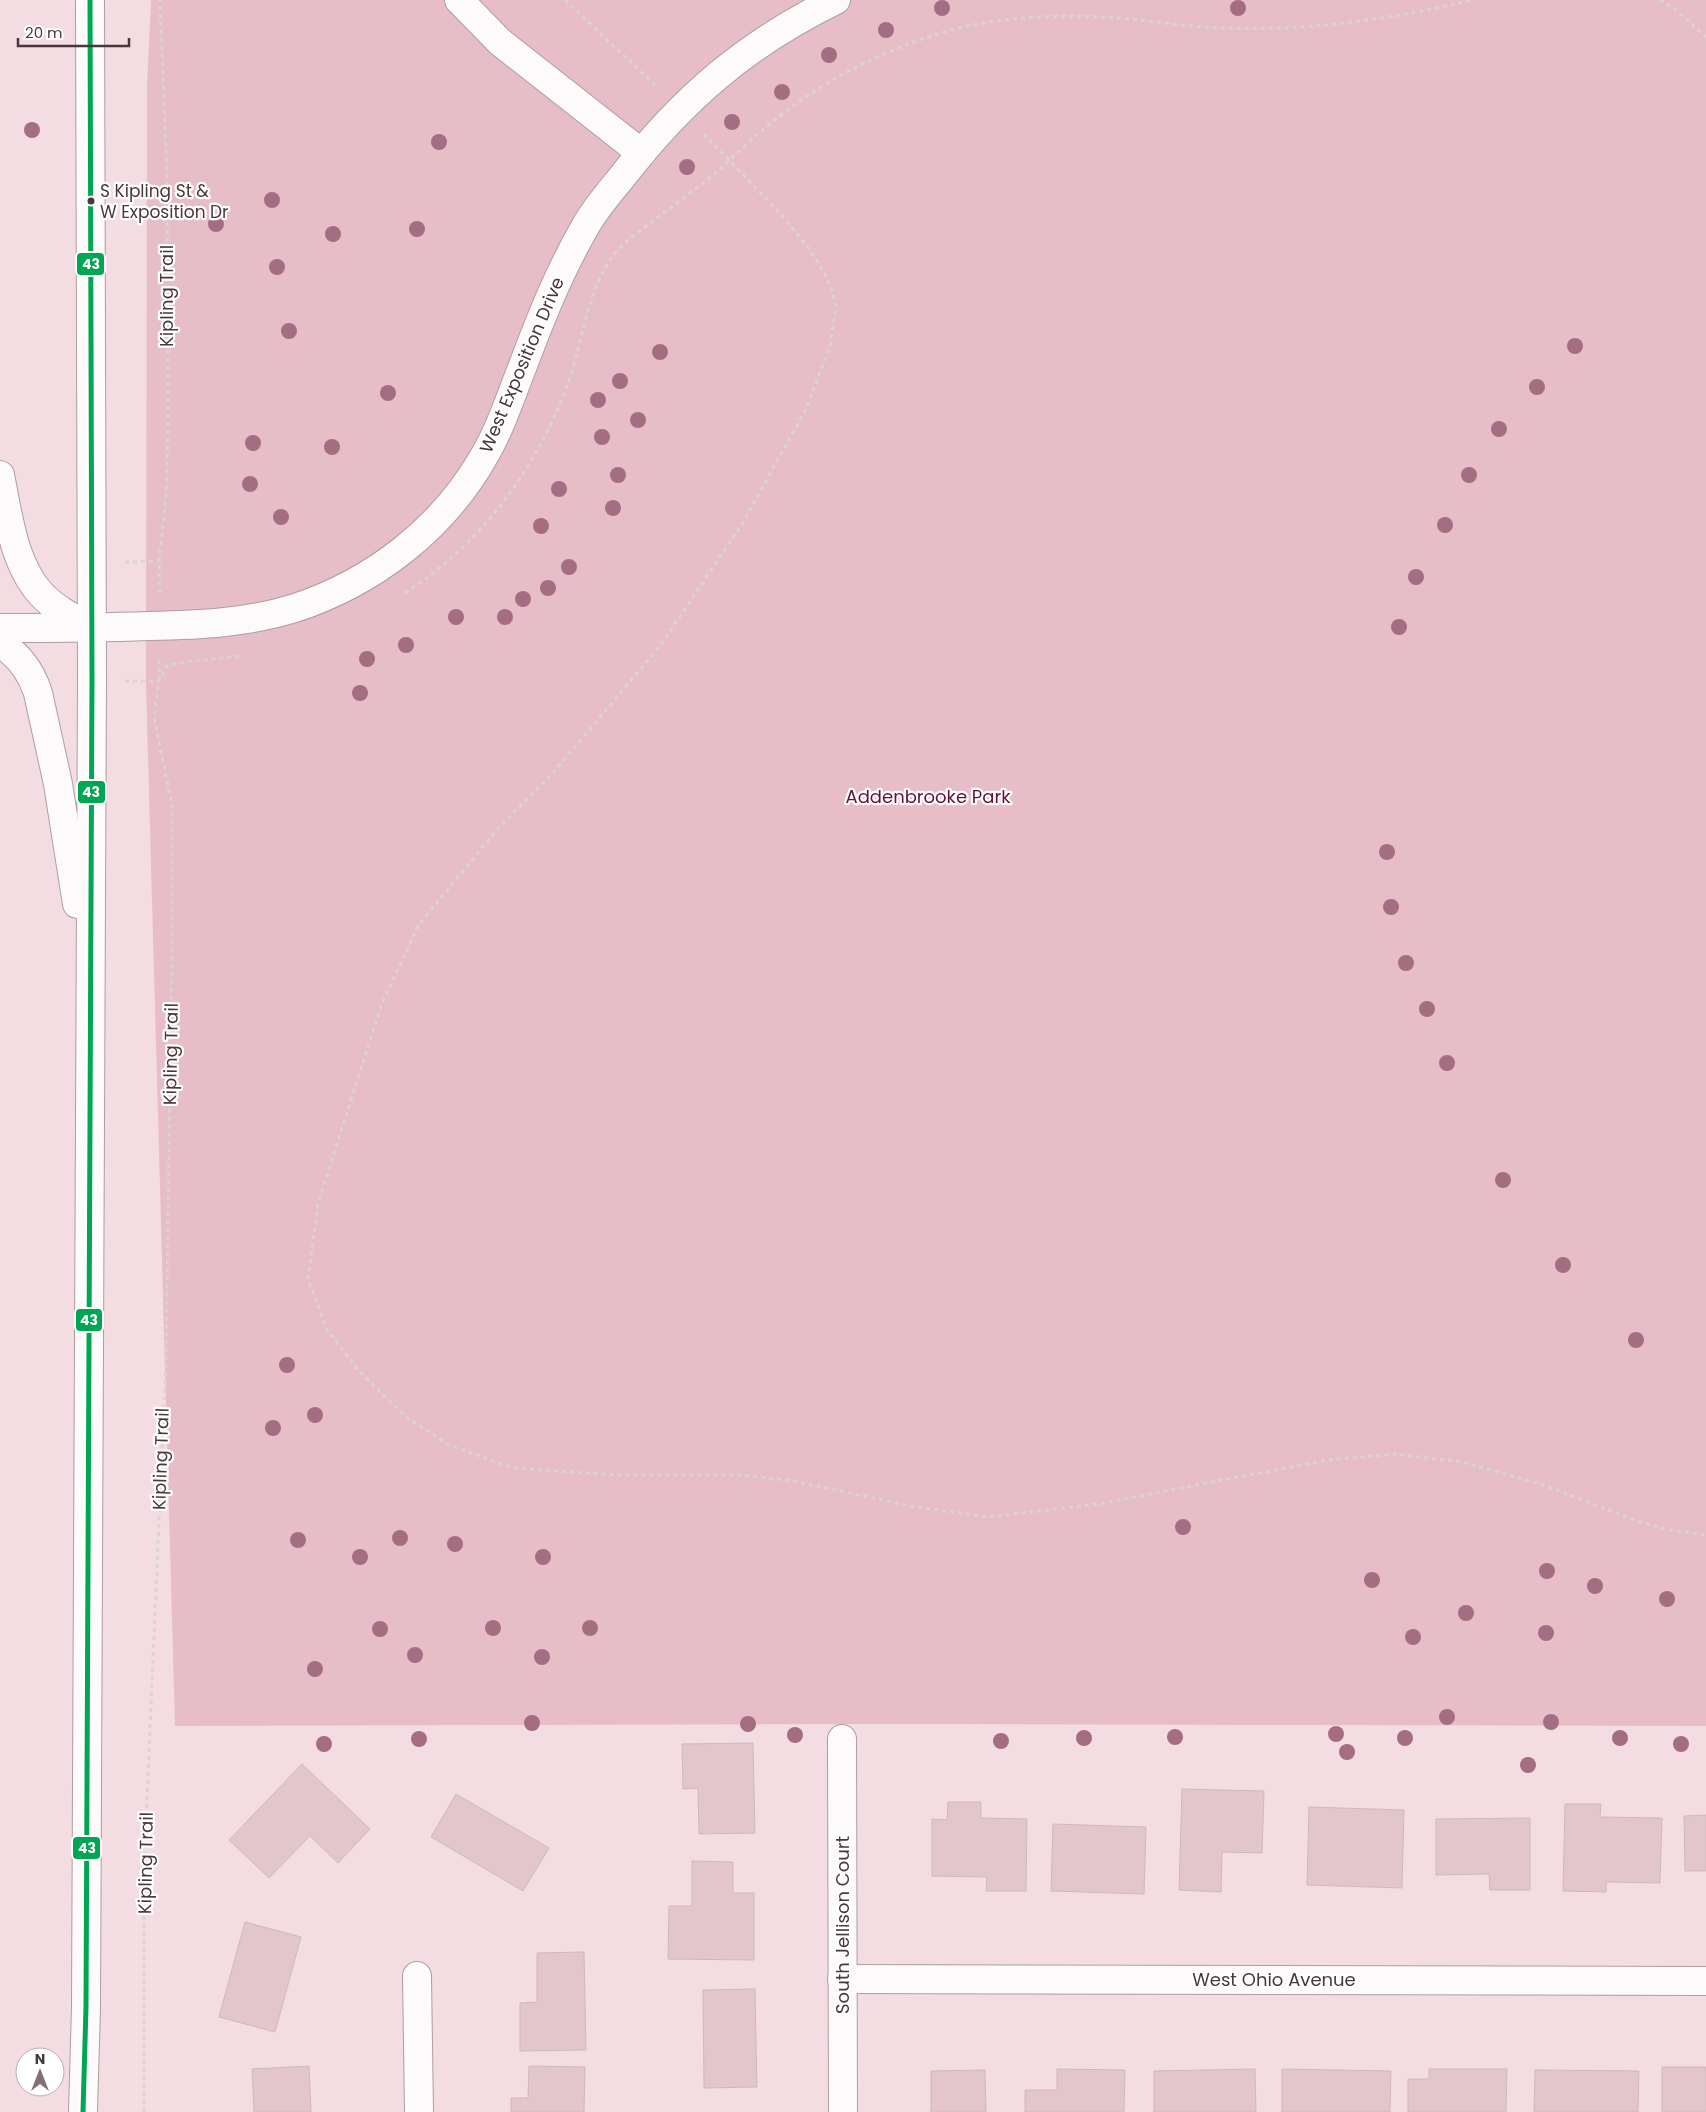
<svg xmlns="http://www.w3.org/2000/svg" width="1706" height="2112" font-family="Poppins,sans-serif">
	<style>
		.green { fill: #e7bdc7 }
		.building { fill: #e2c5cd; stroke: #ccbabe }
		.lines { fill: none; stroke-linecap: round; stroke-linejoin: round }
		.minor-casing { stroke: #ae9da1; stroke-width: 30 }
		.major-casing { stroke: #ae9da1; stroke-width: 30 }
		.path { stroke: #dad4d5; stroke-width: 3; stroke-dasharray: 4 4; stroke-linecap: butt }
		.minor { stroke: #fdfafb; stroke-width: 28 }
		.major { stroke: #fdfafb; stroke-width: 28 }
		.bus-1-casing { stroke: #fff; stroke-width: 9 }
		.bus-1 { stroke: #00a651; stroke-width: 5 }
		.tree { fill: #a56d81 }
		.bus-dot { fill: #48373b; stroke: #fff; stroke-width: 2 }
		.labels { text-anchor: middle; stroke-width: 4.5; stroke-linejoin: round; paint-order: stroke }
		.bus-label { font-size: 17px; fill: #48373b; stroke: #fff; text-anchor: start }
		.street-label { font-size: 18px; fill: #48373b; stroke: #fff }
		.park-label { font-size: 18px; fill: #641132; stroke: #fff }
		.line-badge { stroke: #fff; stroke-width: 2 }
		.badge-label { font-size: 14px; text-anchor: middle; font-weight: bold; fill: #fff }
	</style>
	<rect width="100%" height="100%" fill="#f4dde2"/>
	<!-- green -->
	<path class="green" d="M 151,0 L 1706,0 L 1706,1726 L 885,1724 L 175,1726 L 146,685 L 147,86 Z"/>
	<!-- building -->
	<g class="building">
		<path d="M 753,1743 L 755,1833 L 699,1834 L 698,1788 L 683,1789 L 682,1744 Z"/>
		<path d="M 302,1764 L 370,1829 L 338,1863 L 310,1836 L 269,1878 L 229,1840 Z"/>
		<path d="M 1182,1789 L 1264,1791 L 1262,1853 L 1222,1852 L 1221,1892 L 1179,1890 Z"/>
		<path d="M 456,1794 L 549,1848 L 523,1891 L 431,1837 Z"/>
		<path d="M 948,1802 L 981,1802 L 981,1818 L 1027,1819 L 1026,1891 L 986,1891 L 987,1877 L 932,1876 L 932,1819 L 947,1820 Z"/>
		<path d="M 1565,1804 L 1601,1804 L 1600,1817 L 1662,1818 L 1660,1883 L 1606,1882 L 1606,1892 L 1563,1891 Z"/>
		<path d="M 1309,1807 L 1404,1810 L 1402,1888 L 1307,1885 Z"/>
		<path d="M 1706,1815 L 1706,1871 L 1685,1871 L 1684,1816 Z"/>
		<path d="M 1530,1818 L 1530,1890 L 1490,1890 L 1489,1874 L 1436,1875 L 1436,1819 Z"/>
		<path d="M 1053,1824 L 1146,1827 L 1144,1894 L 1051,1891 Z"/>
		<path d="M 692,1861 L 733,1862 L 733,1893 L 754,1893 L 754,1960 L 668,1959 L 669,1906 L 692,1906 Z"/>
		<path d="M 245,1922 L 301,1937 L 275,2032 L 219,2017 Z"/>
		<path d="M 584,1952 L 586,2050 L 520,2051 L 520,2003 L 537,2002 L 537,1953 Z"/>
		<path d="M 755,1989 L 757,2087 L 704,2088 L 703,1990 Z"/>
		<path d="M 309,2066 L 311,2112 L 254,2112 L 252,2069 Z"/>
		<path d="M 529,2066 L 585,2067 L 584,2112 L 511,2112 L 511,2098 L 528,2098 Z"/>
		<rect x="1662" y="2067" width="44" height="45"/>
		<path d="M 1057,2069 L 1125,2070 L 1124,2112 L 1025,2112 L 1025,2090 L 1057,2090 Z"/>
		<path d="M 1255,2069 L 1256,2112 L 1154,2112 L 1154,2071 Z"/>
		<path d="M 1282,2069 L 1391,2071 L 1390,2112 L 1282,2112 Z"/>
		<path d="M 1429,2069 L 1507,2069 L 1506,2112 L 1408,2112 L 1408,2079 L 1429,2079 Z"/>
		<path d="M 985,2070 L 986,2112 L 931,2112 L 931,2071 Z"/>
		<path d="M 1535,2070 L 1639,2071 L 1638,2112 L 1534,2112 Z"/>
	</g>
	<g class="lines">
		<!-- minor casing -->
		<g class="minor-casing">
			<g id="minor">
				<path d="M 459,0 L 500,42 L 640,152"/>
				<path d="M 0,628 C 50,628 99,628 149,626 C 199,625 247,623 295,608 C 374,582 442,529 483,458 C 500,430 510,398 522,368 C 540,320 559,272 585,227 C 595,209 609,193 622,177 C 683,98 746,44 836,0"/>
				<path d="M 842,1739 L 843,2112"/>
				<path d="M 417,1976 L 419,2112"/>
				<path d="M 842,1979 L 1706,1981"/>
			</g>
		</g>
		<!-- major casing -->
		<g class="major-casing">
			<g id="major">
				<path d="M 0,475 C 8,514 13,563 41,594 C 55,609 73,618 92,628"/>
				<path d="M 0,643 C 19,655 31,671 38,693 L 58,784 L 77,904"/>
				<path d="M 83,2112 L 86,2007 L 92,680 L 90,0"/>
			</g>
		</g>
		<!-- path -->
		<g class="path">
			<path d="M 565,0 L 657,87"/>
			<path d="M 1660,0 L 1675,9 L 1706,37"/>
			<path d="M 704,134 L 776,209 L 804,242 L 821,267 L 831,287 L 836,306 L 830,346 L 806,409 L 742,524 L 660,646 L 552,774 L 500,826 L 418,926 L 381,1006 L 318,1203 L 308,1279 L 326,1328 L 359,1371 L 406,1417 L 449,1445 L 513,1468 L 616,1475 L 742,1475 L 793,1481 L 911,1506 L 988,1517 L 1098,1504 L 1327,1460 L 1395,1454 L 1462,1462 L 1541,1484 L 1640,1522 L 1670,1530 L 1706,1535"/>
			<path d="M 125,562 L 159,561"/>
			<path d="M 160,593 L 159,561 L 166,498 L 168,422 L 167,175 L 160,0"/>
			<path d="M 405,593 C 484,543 543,460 572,371 C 584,332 589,286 616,252 C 626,240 640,231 652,222 C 675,204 699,187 721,168 C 736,155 750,140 766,127 C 821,81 892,44 963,27 C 1017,15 1075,14 1131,19 C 1155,22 1180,25 1204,27 C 1294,33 1384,21 1472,0"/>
			<path d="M 159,680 L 159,659"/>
			<path d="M 125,681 L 159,681"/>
			<path d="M 144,2112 L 144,1868 L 166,1360 L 172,950 L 172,805 L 154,718 L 159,681 L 167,666 L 176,663 L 239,656"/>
		</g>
		<!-- minor -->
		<use href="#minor" class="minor"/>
		<!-- major -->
		<use href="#major" class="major"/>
		<!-- bus-1 casing -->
		<g class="bus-1-casing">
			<path id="bus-1" d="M 83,2112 L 86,2007 L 92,680 L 90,0"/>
		</g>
		<!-- bus-1 -->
		<use href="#bus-1" class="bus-1"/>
	</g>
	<!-- trees -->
	<g class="tree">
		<circle cx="942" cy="8" r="8"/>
		<circle cx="1238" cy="8" r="8"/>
		<circle cx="886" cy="30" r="8"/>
		<circle cx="829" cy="55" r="8"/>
		<circle cx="782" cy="92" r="8"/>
		<circle cx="732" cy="122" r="8"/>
		<circle cx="32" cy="130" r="8"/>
		<circle cx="439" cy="142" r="8"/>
		<circle cx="687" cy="167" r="8"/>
		<circle cx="272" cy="200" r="8"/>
		<circle cx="216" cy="224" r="8"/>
		<circle cx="417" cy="229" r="8"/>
		<circle cx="333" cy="234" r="8"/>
		<circle cx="277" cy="267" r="8"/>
		<circle cx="289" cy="331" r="8"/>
		<circle cx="1575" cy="346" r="8"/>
		<circle cx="660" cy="352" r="8"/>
		<circle cx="620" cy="381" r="8"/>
		<circle cx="1537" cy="387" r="8"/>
		<circle cx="388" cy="393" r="8"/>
		<circle cx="598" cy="400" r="8"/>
		<circle cx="638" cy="420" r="8"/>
		<circle cx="1499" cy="429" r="8"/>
		<circle cx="602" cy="437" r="8"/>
		<circle cx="253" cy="443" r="8"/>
		<circle cx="332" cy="447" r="8"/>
		<circle cx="618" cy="475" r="8"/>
		<circle cx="1469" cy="475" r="8"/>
		<circle cx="250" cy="484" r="8"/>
		<circle cx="559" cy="489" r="8"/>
		<circle cx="613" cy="508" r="8"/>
		<circle cx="281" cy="517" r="8"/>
		<circle cx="1445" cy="525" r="8"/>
		<circle cx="541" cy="526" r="8"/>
		<circle cx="569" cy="567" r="8"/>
		<circle cx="1416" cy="577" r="8"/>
		<circle cx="548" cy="588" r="8"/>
		<circle cx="523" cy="599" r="8"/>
		<circle cx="456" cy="617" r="8"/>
		<circle cx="505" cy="617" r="8"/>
		<circle cx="1399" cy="627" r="8"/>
		<circle cx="406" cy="645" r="8"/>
		<circle cx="367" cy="659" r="8"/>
		<circle cx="360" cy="693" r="8"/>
		<circle cx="1387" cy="852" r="8"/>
		<circle cx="1391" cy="907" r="8"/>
		<circle cx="1406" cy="963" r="8"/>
		<circle cx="1427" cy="1009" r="8"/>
		<circle cx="1447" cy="1063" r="8"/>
		<circle cx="1503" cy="1180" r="8"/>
		<circle cx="1563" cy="1265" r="8"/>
		<circle cx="1636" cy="1340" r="8"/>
		<circle cx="287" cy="1365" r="8"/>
		<circle cx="315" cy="1415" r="8"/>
		<circle cx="273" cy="1428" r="8"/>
		<circle cx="1183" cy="1527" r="8"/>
		<circle cx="400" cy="1538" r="8"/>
		<circle cx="298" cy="1540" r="8"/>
		<circle cx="455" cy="1544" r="8"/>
		<circle cx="360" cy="1557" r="8"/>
		<circle cx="543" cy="1557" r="8"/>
		<circle cx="1547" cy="1571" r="8"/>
		<circle cx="1372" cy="1580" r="8"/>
		<circle cx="1595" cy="1586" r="8"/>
		<circle cx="1667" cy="1599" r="8"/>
		<circle cx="1466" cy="1613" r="8"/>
		<circle cx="493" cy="1628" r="8"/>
		<circle cx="590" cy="1628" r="8"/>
		<circle cx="380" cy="1629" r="8"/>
		<circle cx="1546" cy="1633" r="8"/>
		<circle cx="1413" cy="1637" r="8"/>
		<circle cx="415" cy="1655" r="8"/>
		<circle cx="542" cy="1657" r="8"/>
		<circle cx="315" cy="1669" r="8"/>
		<circle cx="1447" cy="1717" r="8"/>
		<circle cx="1551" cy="1722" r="8"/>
		<circle cx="532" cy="1723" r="8"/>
		<circle cx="748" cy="1724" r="8"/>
		<circle cx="1336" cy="1734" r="8"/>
		<circle cx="795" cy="1735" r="8"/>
		<circle cx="1175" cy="1737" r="8"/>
		<circle cx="1084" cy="1738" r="8"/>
		<circle cx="1405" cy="1738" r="8"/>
		<circle cx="1620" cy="1738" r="8"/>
		<circle cx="419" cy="1739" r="8"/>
		<circle cx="1001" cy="1741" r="8"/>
		<circle cx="324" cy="1744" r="8"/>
		<circle cx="1681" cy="1744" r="8"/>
		<circle cx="1347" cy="1752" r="8"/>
		<circle cx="1528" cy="1765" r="8"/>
	</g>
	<!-- markers -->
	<circle class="bus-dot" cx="91" cy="201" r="4.5"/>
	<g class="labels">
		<!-- bus labels -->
		<g class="bus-label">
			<text x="100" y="197">S Kipling St &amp;<tspan x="100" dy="21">W Exposition Dr</tspan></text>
		</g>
		<!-- street labels -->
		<g class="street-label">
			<text transform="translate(167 296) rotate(-90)" y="6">Kipling Trail</text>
			<text transform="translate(522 365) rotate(-67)" y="6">West Exposition Drive</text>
			<text transform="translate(171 1054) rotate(-89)" y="6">Kipling Trail</text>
			<text transform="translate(161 1459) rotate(-88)" y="6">Kipling Trail</text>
			<text transform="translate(146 1863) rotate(-89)" y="6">Kipling Trail</text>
			<text transform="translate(843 1925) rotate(-90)" y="6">South Jellison Court</text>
			<text x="1274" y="1986">West Ohio Avenue</text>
		</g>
		<!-- park labels -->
		<g class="park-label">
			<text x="928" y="803">Addenbrooke Park</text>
		</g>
	</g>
	<g class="line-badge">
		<rect x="76" y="252" width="29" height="24" rx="5" fill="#00a651"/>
		<rect x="77" y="780" width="29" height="24" rx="5" fill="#00a651"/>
		<rect x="75" y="1308" width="28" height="24" rx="5" fill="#00a651"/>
		<rect x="72" y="1836" width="29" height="24" rx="5" fill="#00a651"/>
	</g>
	<g class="badge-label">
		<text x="91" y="269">43</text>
		<text x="91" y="797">43</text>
		<text x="89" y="1325">43</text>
		<text x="87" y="1853">43</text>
	</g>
	<!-- north arrow -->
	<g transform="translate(40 2072)"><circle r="24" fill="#ffffff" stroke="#b6afb1"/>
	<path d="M0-4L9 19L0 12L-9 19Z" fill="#847175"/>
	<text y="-8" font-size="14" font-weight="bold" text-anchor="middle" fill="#48373b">N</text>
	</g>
	<!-- scale -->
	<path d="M18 38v8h111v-8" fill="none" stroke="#48373b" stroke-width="2.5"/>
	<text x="25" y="38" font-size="15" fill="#48373b" stroke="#ffffff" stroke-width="4" paint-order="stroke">20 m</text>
</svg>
